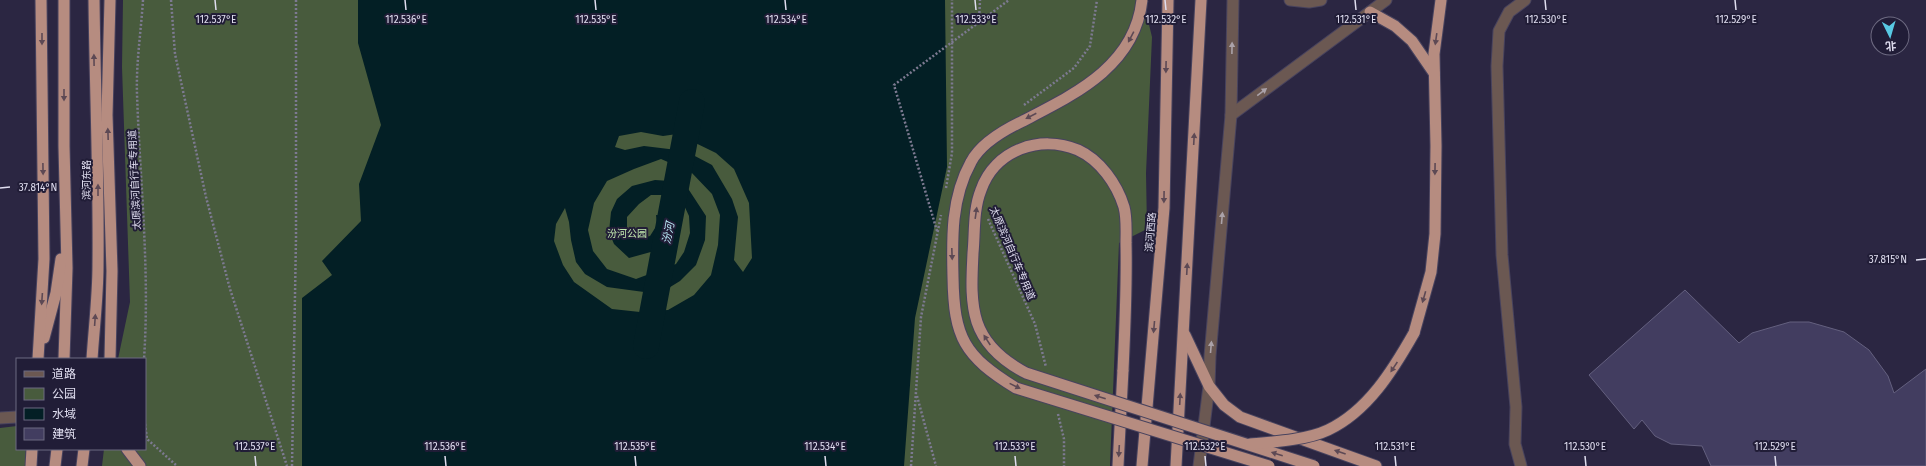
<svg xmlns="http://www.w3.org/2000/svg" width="1926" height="466" font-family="'Fira Sans','Noto Sans SC',sans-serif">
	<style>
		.green { fill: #485b3d }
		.water { fill: #031f25; fill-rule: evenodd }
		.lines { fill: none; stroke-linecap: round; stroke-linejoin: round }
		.river { stroke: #031f25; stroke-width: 26 }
		.building { fill: #423d60; stroke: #64607f }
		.minor-casing { stroke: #48435e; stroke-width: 13 }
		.tertiary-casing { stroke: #48435e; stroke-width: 13 }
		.trunk-casing { stroke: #48435e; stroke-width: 13 }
		.path { stroke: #7d7a91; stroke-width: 2.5; stroke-dasharray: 2 2; stroke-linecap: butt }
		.minor { stroke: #6b5852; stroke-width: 11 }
		.tertiary { stroke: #6b5852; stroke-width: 11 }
		.trunk { stroke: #b68c80; stroke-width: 11 }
		.trunk-bridge-casing { stroke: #48435e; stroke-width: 13; stroke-linecap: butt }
		.trunk-bridge { stroke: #b68c80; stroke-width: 11 }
		.oneway { fill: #5d4954 }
		.oneway2 { fill: #aba2a9 }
		.ticks { fill: none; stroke: #e0def0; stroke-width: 1.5 }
		.labels { text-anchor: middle; stroke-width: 4; stroke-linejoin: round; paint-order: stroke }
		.street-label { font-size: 10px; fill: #e0def0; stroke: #211d37 }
		.park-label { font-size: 10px; fill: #c4ebb0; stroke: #211d37 }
		.water-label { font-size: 11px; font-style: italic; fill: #bbedf9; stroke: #211d37 }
		.ticks-label { font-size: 10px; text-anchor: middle; fill: #e0def0; stroke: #211d37; stroke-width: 4; stroke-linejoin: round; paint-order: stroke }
	</style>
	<rect width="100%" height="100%" fill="#2b2642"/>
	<!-- green -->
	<g class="green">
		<path d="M 123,0 L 1143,0 L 1152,37 L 1146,173 L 1147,229 L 1119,243 L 1110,466 L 102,466 L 104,449 L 145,449 L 145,359 L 118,359 L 130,302 L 122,67 Z"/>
		<path d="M 17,426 L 17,449 L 26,449 L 25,466 L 0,466 L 0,428 Z"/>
	</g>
	<!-- water -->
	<path class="water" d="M 358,0 L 945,0 L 947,167 L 915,318 L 904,466 L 302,466 L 302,298 L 332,275 L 322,261 L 361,221 L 359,184 L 381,125 L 358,43 ZM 641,132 L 663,136 L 677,134 L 716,153 L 734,169 L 749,203 L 752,258 L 743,272 L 734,260 L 738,217 L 732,199 L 712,165 L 693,155 L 677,150 L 644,146 L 625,150 L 615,147 L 619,136 ZM 661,159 L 691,172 L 712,194 L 720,215 L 718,245 L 711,275 L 694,295 L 668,310 L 640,312 L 612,309 L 574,282 L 563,265 L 554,241 L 556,224 L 565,208 L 569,222 L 571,240 L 576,262 L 585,274 L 607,287 L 644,292 L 667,289 L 680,281 L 696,265 L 705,240 L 706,216 L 687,187 L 670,181 L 655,180 L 632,186 L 617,199 L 611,212 L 609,232 L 614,244 L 629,258 L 658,250 L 670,242 L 672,229 L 666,216 L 656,215 L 657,225 L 650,236 L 638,239 L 627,232 L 627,217 L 639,204 L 651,195 L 665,195 L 683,203 L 689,216 L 690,233 L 684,252 L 676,264 L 636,279 L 607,269 L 593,251 L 588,230 L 594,203 L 607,181 L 634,169 Z"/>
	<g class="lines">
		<!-- river -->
		<path class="river" d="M 646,346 L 692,102"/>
	</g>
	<!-- building -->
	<path class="building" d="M 1685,290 L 1739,343 L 1752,333 L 1790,322 L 1809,322 L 1844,332 L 1869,350 L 1888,376 L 1894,393 L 1926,369 L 1926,466 L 1711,466 L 1702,446 L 1671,444 L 1655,436 L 1642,420 L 1634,429 L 1589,375 Z"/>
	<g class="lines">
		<!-- minor casing -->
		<g class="minor-casing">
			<g id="minor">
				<path d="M 0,418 L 17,417"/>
				<path d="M 1521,466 L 1515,444 L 1516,407 L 1502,255 L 1497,66 L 1499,31 L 1509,12 L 1525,0"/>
			</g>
		</g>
		<!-- tertiary casing -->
		<g class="tertiary-casing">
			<g id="tertiary">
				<path d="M 1290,0 L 1309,2 L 1321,0"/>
				<path d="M 1231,115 L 1386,0"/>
				<path d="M 1199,466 L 1209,386 L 1210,356 L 1231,115 L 1233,0"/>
			</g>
		</g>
		<!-- trunk casing -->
		<g class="trunk-casing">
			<g id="trunk">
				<path d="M 64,0 L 64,146 L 67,268 L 64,359"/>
				<path d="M 110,0 L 107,115 L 112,271 L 110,359"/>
				<path d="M 1370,12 L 1395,26 L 1412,41 L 1434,73"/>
				<path d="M 1414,333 L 1431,272 L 1435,234 L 1436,146 L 1434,54 L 1441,0"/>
				<path d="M 1185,335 L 1209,386 L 1224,405 L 1240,417 L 1376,466"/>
				<path d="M 44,338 L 56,293 L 61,259"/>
				<path d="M 38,359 L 44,259 L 41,0"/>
				<path d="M 92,359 C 94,328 98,296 98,265 C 99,176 95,88 94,0"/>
				<path d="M 127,449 L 140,466"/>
				<path d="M 31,466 L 32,449"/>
				<path d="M 55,466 L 57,449"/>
				<path d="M 82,466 L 84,449"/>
				<path d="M 1118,466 L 1123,370"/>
				<path d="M 1142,466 L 1164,208 L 1168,0"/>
				<path d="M 1176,466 L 1201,0"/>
			</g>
		</g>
		<!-- path -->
		<g class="path">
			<path d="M 143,0 C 141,31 136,63 137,94 C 140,183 150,270 144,359"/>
			<path d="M 171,0 L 175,54 L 206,197 L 230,289 L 287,466"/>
			<path d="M 979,21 L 980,0"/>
			<path d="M 1024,105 L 1074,68 L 1090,46 L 1097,0"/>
			<path d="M 946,188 L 952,153 L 952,0"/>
			<path d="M 988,219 L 1035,324 L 1046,367"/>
			<path d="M 937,231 L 894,85 L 1009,0"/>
			<path d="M 917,396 L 936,466"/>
			<path d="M 1058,414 L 1064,439 L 1064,466"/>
			<path d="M 145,424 L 147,439 L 177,466"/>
			<path d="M 292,466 L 296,238 L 296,0"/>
			<path d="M 911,466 L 921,317 L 941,215"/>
		</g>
		<!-- minor -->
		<use href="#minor" class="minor"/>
		<!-- tertiary -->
		<use href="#tertiary" class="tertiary"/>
		<!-- trunk -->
		<use href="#trunk" class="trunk"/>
		<!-- trunk-bridge casing -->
		<g class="trunk-bridge-casing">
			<g id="trunk-bridge">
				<path d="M 1142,0 C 1135,66 1075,94 1023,121 C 1004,130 981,143 971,162 C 951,198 952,238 953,277 C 954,338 964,356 1016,388 L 1269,466"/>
				<path d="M 1123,370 C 1125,328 1127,286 1126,243 C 1126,232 1127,218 1124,207 C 1117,184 1100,160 1078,150 C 1040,134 995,150 981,190 C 973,210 975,233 973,253 C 972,276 970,300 977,322 C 985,346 1005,362 1026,373 L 1314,466"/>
				<path d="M 1250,444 C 1273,442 1307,440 1328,430 C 1368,411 1393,370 1414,333"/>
			</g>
		</g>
		<!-- trunk-bridge -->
		<use href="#trunk-bridge" class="trunk-bridge"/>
	</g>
	<!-- one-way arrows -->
	<defs><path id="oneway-solid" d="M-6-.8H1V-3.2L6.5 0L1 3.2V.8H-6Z"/></defs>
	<g class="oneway">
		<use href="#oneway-solid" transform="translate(1131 37) rotate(118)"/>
		<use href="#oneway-solid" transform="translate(42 39) rotate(90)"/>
		<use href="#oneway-solid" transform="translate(1436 39) rotate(98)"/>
		<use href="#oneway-solid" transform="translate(94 60) rotate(-91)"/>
		<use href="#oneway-solid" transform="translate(1166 67) rotate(91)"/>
		<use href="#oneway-solid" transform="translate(64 95) rotate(90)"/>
		<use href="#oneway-solid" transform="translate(1031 116) rotate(153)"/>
		<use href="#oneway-solid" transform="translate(108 134) rotate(-92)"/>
		<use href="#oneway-solid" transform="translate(1194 139) rotate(-87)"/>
		<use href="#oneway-solid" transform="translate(43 169) rotate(89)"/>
		<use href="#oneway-solid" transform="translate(1435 169) rotate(91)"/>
		<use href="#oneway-solid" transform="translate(98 190) rotate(-90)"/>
		<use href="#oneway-solid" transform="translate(1164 197) rotate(91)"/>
		<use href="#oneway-solid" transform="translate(976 213) rotate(-82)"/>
		<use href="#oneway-solid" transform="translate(952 254) rotate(88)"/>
		<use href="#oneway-solid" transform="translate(1187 269) rotate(-87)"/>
		<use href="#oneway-solid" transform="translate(1424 297) rotate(106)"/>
		<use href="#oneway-solid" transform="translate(42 299) rotate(94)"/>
		<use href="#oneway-solid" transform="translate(95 320) rotate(-86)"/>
		<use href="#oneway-solid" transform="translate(1154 327) rotate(95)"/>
		<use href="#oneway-solid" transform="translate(987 340) rotate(-123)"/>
		<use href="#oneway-solid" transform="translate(1394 367) rotate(124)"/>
		<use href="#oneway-solid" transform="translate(1015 386) rotate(26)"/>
		<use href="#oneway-solid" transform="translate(1100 397) rotate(-162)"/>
		<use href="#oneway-solid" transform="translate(1180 399) rotate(-87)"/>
		<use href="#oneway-solid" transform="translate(1119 451) rotate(93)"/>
		<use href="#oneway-solid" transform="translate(1340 452) rotate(-161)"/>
		<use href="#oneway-solid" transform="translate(1277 454) rotate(-163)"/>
	</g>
	<g class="oneway2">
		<use href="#oneway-solid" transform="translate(1232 48) rotate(-89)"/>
		<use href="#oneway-solid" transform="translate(1262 92) rotate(-37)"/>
		<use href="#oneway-solid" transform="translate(1222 218) rotate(-85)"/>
		<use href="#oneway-solid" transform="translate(1211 347) rotate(-85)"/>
	</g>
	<!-- ticks -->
	<path class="ticks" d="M 215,0 L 216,10M 405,0 L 406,10M 595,0 L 596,10M 785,0 L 786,10M 975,0 L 976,10M 1165,0 L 1166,10M 1355,0 L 1356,10M 1545,0 L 1546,10M 1735,0 L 1736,10M 0,188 L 10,187M 1916,260 L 1926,259M 255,456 L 256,466M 445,456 L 446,466M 635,456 L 636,466M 825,456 L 826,466M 1015,456 L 1016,466M 1205,456 L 1206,466M 1395,456 L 1396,466M 1585,456 L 1586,466M 1775,456 L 1776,466"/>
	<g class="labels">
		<!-- street labels -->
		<g class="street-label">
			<text transform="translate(86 180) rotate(-90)" y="4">滨河东路</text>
			<text transform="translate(134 180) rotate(-93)" y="4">太原滨河自行车专用道</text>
			<text transform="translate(1150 232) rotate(-85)" y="4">滨河西路</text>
			<text transform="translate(1013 253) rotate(67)" y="4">太原滨河自行车专用道</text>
		</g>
		<!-- park labels -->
		<g class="park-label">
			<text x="627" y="237">汾河公园</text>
		</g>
		<!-- water labels -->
		<g class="water-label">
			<text transform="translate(668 233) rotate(-79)" y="4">汾河</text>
		</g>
	</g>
	<g class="ticks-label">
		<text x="216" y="23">112.537°E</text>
		<text x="406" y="23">112.536°E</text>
		<text x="596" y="23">112.535°E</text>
		<text x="786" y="23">112.534°E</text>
		<text x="976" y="23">112.533°E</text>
		<text x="1166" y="23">112.532°E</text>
		<text x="1356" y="23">112.531°E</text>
		<text x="1546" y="23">112.530°E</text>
		<text x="1736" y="23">112.529°E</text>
		<text x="38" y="191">37.814°N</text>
		<text x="1888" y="263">37.815°N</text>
		<text x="255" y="450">112.537°E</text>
		<text x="445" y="450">112.536°E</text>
		<text x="635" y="450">112.535°E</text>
		<text x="825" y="450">112.534°E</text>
		<text x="1015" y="450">112.533°E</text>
		<text x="1205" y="450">112.532°E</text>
		<text x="1395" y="450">112.531°E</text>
		<text x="1585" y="450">112.530°E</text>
		<text x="1775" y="450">112.529°E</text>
	</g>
	<!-- legend -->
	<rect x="16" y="358" width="130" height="92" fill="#211d37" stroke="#6d6a81"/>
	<rect x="24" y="371" width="20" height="6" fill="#6b5852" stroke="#6d6a81"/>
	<text x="52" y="378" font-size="12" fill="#e0def0">道路</text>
	<rect x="24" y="388" width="20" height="12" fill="#485b3d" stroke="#6d6a81"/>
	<text x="52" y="398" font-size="12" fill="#e0def0">公园</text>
	<rect x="24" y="408" width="20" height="12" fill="#031f25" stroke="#6d6a81"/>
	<text x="52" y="418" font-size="12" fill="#e0def0">水域</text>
	<rect x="24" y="428" width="20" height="12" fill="#423d60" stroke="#6d6a81"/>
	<text x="52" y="438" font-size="12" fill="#e0def0">建筑</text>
	<!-- north arrow -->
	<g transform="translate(1890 36) rotate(175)"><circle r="19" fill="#211d37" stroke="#6d6a81"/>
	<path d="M0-3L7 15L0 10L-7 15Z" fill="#58c9e3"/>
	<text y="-6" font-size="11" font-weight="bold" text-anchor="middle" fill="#e0def0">北</text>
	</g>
</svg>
